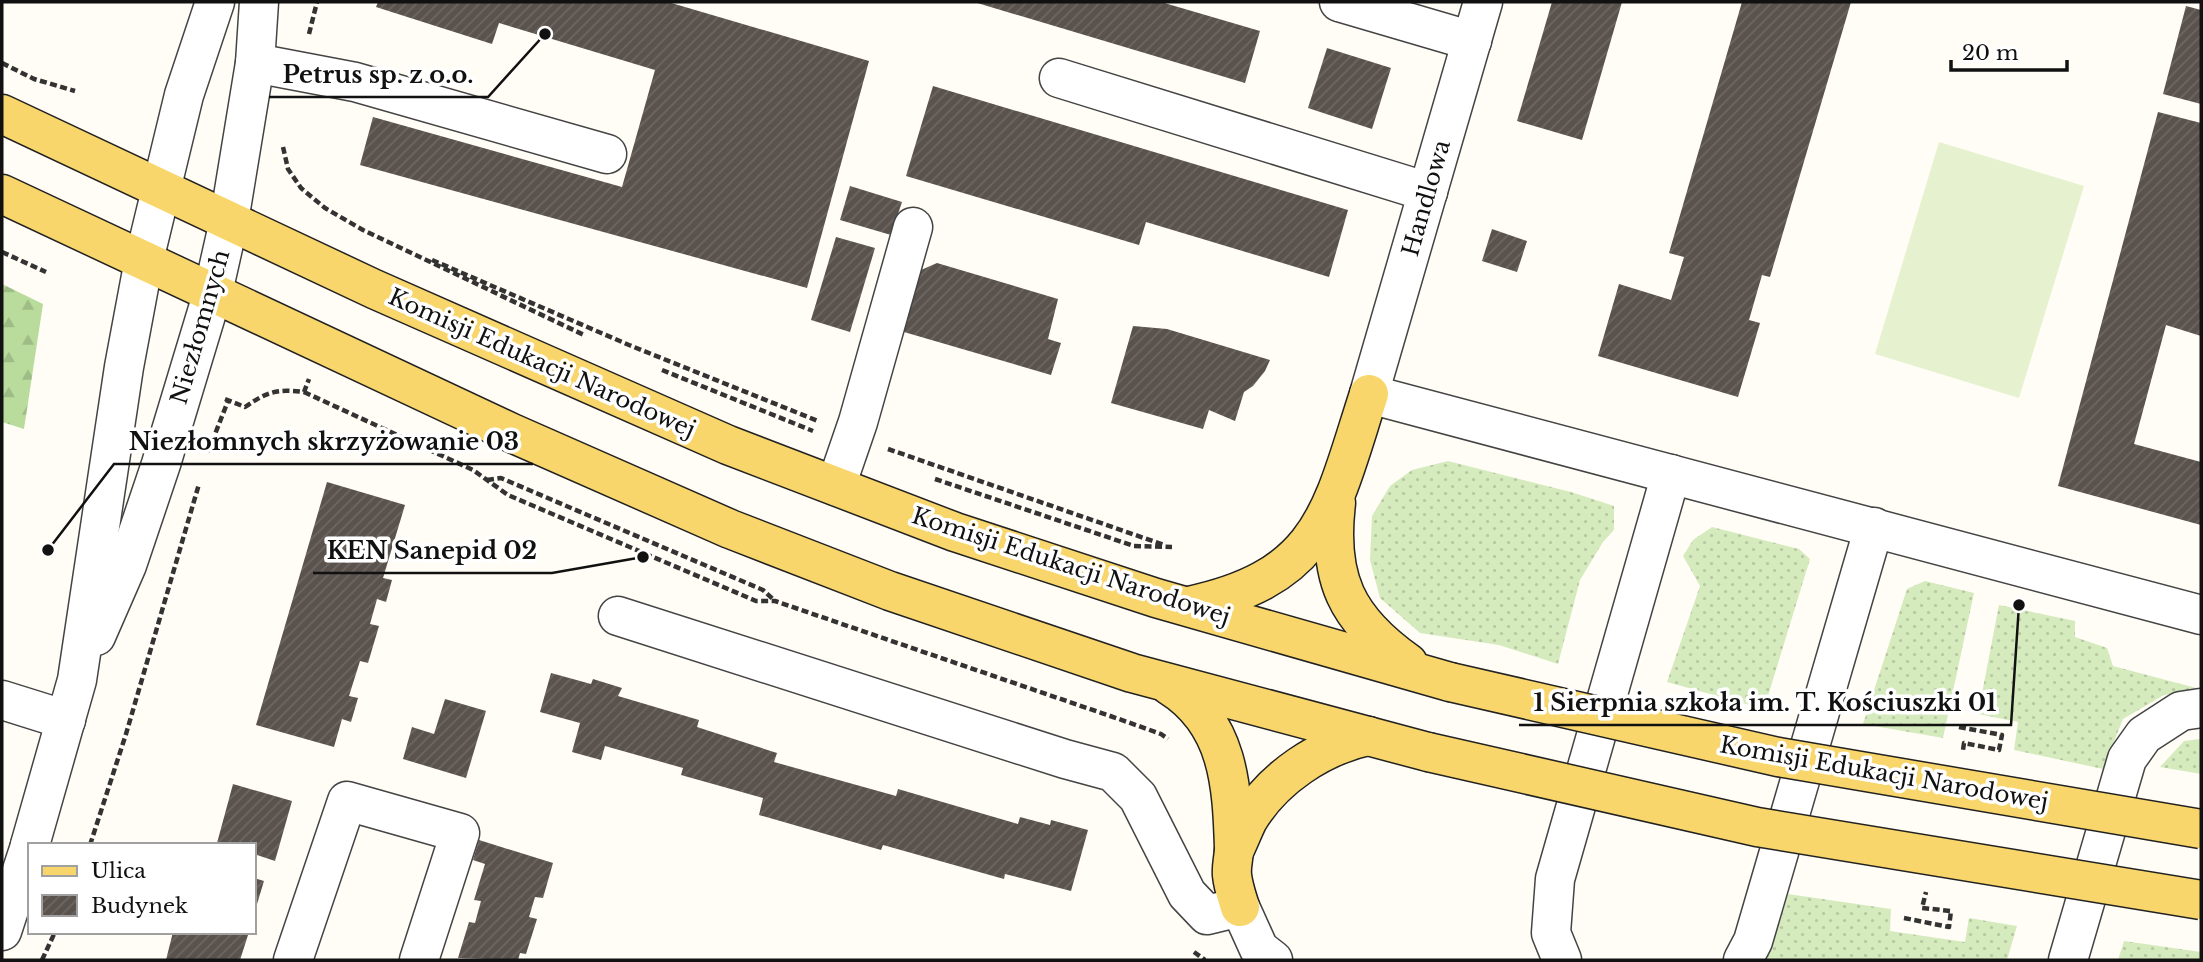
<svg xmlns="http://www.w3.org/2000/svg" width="2203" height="962" font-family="'Libre Baskerville',serif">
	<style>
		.grass { fill: url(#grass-dots) }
		.forest { fill: url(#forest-firs) }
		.pitch { fill: #e6f2cf }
		.building { fill: url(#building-hatch) }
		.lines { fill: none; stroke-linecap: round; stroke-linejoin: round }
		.minor-casing { stroke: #444; stroke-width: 41 }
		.major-casing { stroke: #222; stroke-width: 41 }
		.path { stroke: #333; stroke-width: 4.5; stroke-dasharray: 7 3.5; stroke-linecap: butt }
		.minor { stroke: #fff; stroke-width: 38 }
		.major { stroke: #f9d66b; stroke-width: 38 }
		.major-bridge-casing { stroke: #222; stroke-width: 41; stroke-linecap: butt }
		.major-bridge { stroke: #f9d66b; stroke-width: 38 }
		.labels { text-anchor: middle; stroke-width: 7; stroke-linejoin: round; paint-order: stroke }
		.street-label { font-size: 23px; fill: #111; stroke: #fff }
		.leader { fill: none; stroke: #111; stroke-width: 2.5 }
		.callout-dot { fill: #111; stroke: #fff; stroke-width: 2.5 }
		.callout-label { font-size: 24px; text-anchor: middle; font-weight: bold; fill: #111; stroke: #fff; stroke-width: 7; stroke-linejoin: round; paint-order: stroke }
	</style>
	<defs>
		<pattern id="grass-dots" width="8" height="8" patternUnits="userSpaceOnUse" patternTransform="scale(1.75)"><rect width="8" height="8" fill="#d5ebbd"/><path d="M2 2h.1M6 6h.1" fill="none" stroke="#b6c8a1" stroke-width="1.8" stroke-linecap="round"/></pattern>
		<pattern id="forest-firs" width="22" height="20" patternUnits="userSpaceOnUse" patternTransform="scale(1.75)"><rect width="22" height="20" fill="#b9dc9c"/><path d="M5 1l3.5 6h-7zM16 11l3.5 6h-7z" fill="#9ebc85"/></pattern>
		<pattern id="building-hatch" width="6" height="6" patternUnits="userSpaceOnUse" patternTransform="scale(1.75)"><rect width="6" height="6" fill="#5a524d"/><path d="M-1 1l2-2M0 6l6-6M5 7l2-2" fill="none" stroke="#6d6662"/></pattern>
	</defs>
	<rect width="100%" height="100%" fill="#fffdf5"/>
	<!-- grass -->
	<g class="grass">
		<path d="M 1448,461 L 1571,492 L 1614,506 L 1614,530 L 1603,542 L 1580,580 L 1558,664 L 1499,645 L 1420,633 L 1380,598 L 1370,560 L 1372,516 L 1390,486 L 1412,470 Z"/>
		<path d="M 1712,527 L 1799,549 L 1810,559 L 1764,709 L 1667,682 L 1700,586 L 1683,556 L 1693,540 Z"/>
		<path d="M 1925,581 L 1974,593 L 1943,738 L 1863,724 L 1907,589 Z"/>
		<path d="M 1999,605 L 2075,621 L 2075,637 L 2107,648 L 2113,666 L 2200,689 L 2164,695 L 2123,719 L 2103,769 L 2014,750 L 2018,722 L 1978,714 Z"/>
		<path d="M 2201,739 L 2201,774 L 2160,767 L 2184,741 Z"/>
		<path d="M 1788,894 L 1891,909 L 1890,931 L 1965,942 L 1969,918 L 2017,926 L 2007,960 L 1764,960 L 1772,947 Z"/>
		<path d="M 2124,941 L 2201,952 L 2201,960 L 2118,960 Z"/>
	</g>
	<!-- forest -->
	<path class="forest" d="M 2,284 L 43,304 L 24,429 L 2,422 Z"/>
	<!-- pitch -->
	<path class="pitch" d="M 1939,142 L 2084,186 L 2019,398 L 1875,354 Z"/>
	<!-- building -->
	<g class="building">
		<path d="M 378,2 L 668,2 L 869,61 L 807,288 L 360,165 L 373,117 L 622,187 L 655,70 L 499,23 L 492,44 L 376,7 Z"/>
		<path d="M 974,2 L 1161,2 L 1260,31 L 1245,83 Z"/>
		<path d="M 1552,2 L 1622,2 L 1582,140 L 1517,121 Z"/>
		<path d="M 1742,2 L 1851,2 L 1770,277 L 1762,275 L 1749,320 L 1760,323 L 1738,397 L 1598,356 L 1619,284 L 1671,300 L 1684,257 L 1669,253 Z"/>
		<path d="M 2186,6 L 2201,10 L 2201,104 L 2163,94 Z"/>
		<path d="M 1327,48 L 1391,68 L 1372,129 L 1308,108 Z"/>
		<path d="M 933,86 L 1348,210 L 1329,277 L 1146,222 L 1139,245 L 906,176 Z"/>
		<path d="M 2158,112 L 2201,123 L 2201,336 L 2166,325 L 2134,444 L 2201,462 L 2201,525 L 2058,486 Z"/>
		<path d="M 850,186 L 902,202 L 891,235 L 840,220 Z"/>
		<path d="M 1492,229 L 1527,241 L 1517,272 L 1482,261 Z"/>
		<path d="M 836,237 L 875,248 L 850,332 L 811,320 Z"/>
		<path d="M 937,263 L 1058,299 L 1048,339 L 1061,343 L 1051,375 L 904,332 L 921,270 Z"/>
		<path d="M 1133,326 L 1167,329 L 1270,360 L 1265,371 L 1253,386 L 1244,392 L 1235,421 L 1209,410 L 1203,429 L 1111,403 Z"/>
		<path d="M 327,482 L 405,505 L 383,578 L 392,580 L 386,602 L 377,599 L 370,624 L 379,626 L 368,663 L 360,661 L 349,696 L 358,698 L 351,722 L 342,719 L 334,747 L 256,725 Z"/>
		<path d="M 551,673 L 591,684 L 593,679 L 622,688 L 618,696 L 699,720 L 697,727 L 777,753 L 774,762 L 896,796 L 898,789 L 1018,824 L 1020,817 L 1050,825 L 1051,820 L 1088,830 L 1071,891 L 1005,874 L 1004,879 L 883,845 L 881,850 L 759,815 L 763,798 L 681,775 L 683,768 L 605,746 L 601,760 L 572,752 L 580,723 L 540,712 Z"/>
		<path d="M 445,699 L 486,711 L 466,778 L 403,759 L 412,727 L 434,734 Z"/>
		<path d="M 233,784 L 292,801 L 275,861 L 254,854 L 254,845 L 217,843 Z"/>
		<path d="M 479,840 L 553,863 L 543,898 L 535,897 L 529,917 L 537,919 L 526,954 L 520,953 L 518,960 L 458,958 L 469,922 L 475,923 L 481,901 L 474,900 L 485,864 L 473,860 Z"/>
		<path d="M 254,878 L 264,881 L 254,914 Z"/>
		<path d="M 173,932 L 249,932 L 240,960 L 166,960 Z"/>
	</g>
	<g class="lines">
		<!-- minor casing -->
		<g class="minor-casing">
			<g id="minor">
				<path d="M 1339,2 L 1472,41"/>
				<path d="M 1483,2 L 1369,394 L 2201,615"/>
				<path d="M 255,63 L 355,82 L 607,154"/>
				<path d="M 1059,78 L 1428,192"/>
				<path d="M 836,486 L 858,422 L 913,227"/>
				<path d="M 618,616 L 1065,759 L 1113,772 L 1138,797 L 1187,894 L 1207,915 L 1240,907 L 1259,949 L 1273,960"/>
				<path d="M 96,636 L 127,565 L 161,464 L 213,292 L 229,221 L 255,63 L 259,2"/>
				<path d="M 2,700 L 66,720"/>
				<path d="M 30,845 L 77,680 L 124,367 L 144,260 L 184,95 L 215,2"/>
				<path d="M 2,931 L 30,846"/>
				<path d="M 293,960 L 347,801 L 460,833 L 419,960"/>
				<path d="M 1562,960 L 1551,933 L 1555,879 L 1671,474"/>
				<path d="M 1743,960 L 1753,941 L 1874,527"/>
				<path d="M 2068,960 L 2127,759 L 2144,735 L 2181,711 L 2201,708"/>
			</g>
		</g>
		<!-- major casing -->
		<g class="major-casing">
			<g id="major">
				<path d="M 2,114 L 374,289 L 728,445 L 955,532 L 1156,598 L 1450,682"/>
				<path d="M 2,194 L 514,434 L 730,529 L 890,591 L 1132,673 L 1428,752"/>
				<path d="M 1336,503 C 1327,578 1346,619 1408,663"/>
				<path d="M 1189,606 C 1324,577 1331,511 1369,394"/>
				<path d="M 1170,686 C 1229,723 1232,785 1234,848 C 1234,857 1231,866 1232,875 C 1233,886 1237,897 1240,907"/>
				<path d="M 1234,851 C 1239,841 1243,830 1248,820 C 1273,778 1321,746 1368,736"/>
			</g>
		</g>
		<!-- path -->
		<g class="path">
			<path d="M 309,34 L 317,2"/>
			<path d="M 2,63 L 34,79 L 75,91"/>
			<path d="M 283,147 L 288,169 L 301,188 L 325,208 L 363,230 L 584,335"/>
			<path d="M 2,252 L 46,272"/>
			<path d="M 432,260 L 629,345 L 818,421"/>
			<path d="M 662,370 L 813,431"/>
			<path d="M 304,392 L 473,470 L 508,495 L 756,601 L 775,601 L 1119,719 L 1161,734 L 1168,739"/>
			<path d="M 225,399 L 245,407 C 268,391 277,389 304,392 L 309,379"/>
			<path d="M 888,449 L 1164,545"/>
			<path d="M 208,452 L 228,401"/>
			<path d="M 935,479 L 1134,546 L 1172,547"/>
			<path d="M 487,480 L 501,478 L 763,590 L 775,601"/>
			<path d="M 1959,727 L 2002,735 L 1999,750 L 1964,743 L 1963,750"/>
			<path d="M 90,845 L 126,734 L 199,484"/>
			<path d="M 1904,918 L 1949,927 L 1951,911 L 1922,908 L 1926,892"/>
			<path d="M 1194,952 L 1205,960"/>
			<path d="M 42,960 L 55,932"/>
		</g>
		<!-- minor -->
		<use href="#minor" class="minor"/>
		<!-- major -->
		<use href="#major" class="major"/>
		<!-- major-bridge casing -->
		<g class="major-bridge-casing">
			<g id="major-bridge">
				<path d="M 1450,682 L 1778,757 L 2201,829"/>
				<path d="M 1428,752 L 1757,827 L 2201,900"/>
			</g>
		</g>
		<!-- major-bridge -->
		<use href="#major-bridge" class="major-bridge"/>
	</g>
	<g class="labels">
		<!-- street labels -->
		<g class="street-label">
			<text transform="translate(1426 198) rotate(-74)" y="8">Handlowa</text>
			<text transform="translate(200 327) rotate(-74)" y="8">Niezłomnych</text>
			<text transform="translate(542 363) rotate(24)" y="8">Komisji Edukacji Narodowej</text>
			<text transform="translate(1071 566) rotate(18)" y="8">Komisji Edukacji Narodowej</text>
			<text transform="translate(1884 773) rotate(10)" y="8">Komisji Edukacji Narodowej</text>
		</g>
	</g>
	<!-- callouts -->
	<path class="leader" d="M545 34L488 97H269M48 550L114 464H533M643 557L552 573H313M2019 605L2011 725H1519"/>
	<g class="callout-dot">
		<circle cx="545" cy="34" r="7"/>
		<circle cx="48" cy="550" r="7"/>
		<circle cx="643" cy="557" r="7"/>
		<circle cx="2019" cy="605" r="7"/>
	</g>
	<g class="callout-label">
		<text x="378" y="83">Petrus sp. z o.o.</text>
		<text x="324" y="450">Niezłomnych skrzyżowanie 03</text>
		<text x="432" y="559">KEN Sanepid 02</text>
		<text x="1765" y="711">1 Sierpnia szkoła im. T. Kościuszki 01</text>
	</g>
	<!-- border -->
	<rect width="2203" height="962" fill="none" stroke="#111111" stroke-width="7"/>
	<!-- legend -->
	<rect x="28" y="843" width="228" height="91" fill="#ffffff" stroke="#a0a0a0" stroke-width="2"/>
	<rect x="42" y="866" width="35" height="10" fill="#f9d66b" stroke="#a0a0a0" stroke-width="2"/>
	<text x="91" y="878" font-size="21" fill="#111111">Ulica</text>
	<rect x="42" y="895" width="35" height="21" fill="url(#building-hatch)" stroke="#a0a0a0" stroke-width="2"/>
	<text x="91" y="913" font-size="21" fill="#111111">Budynek</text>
	<!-- scale -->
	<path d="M1951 60v10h116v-10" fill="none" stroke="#111111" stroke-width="3.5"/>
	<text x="1962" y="60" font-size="21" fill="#111111" stroke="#ffffff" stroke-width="5" paint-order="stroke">20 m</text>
</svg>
